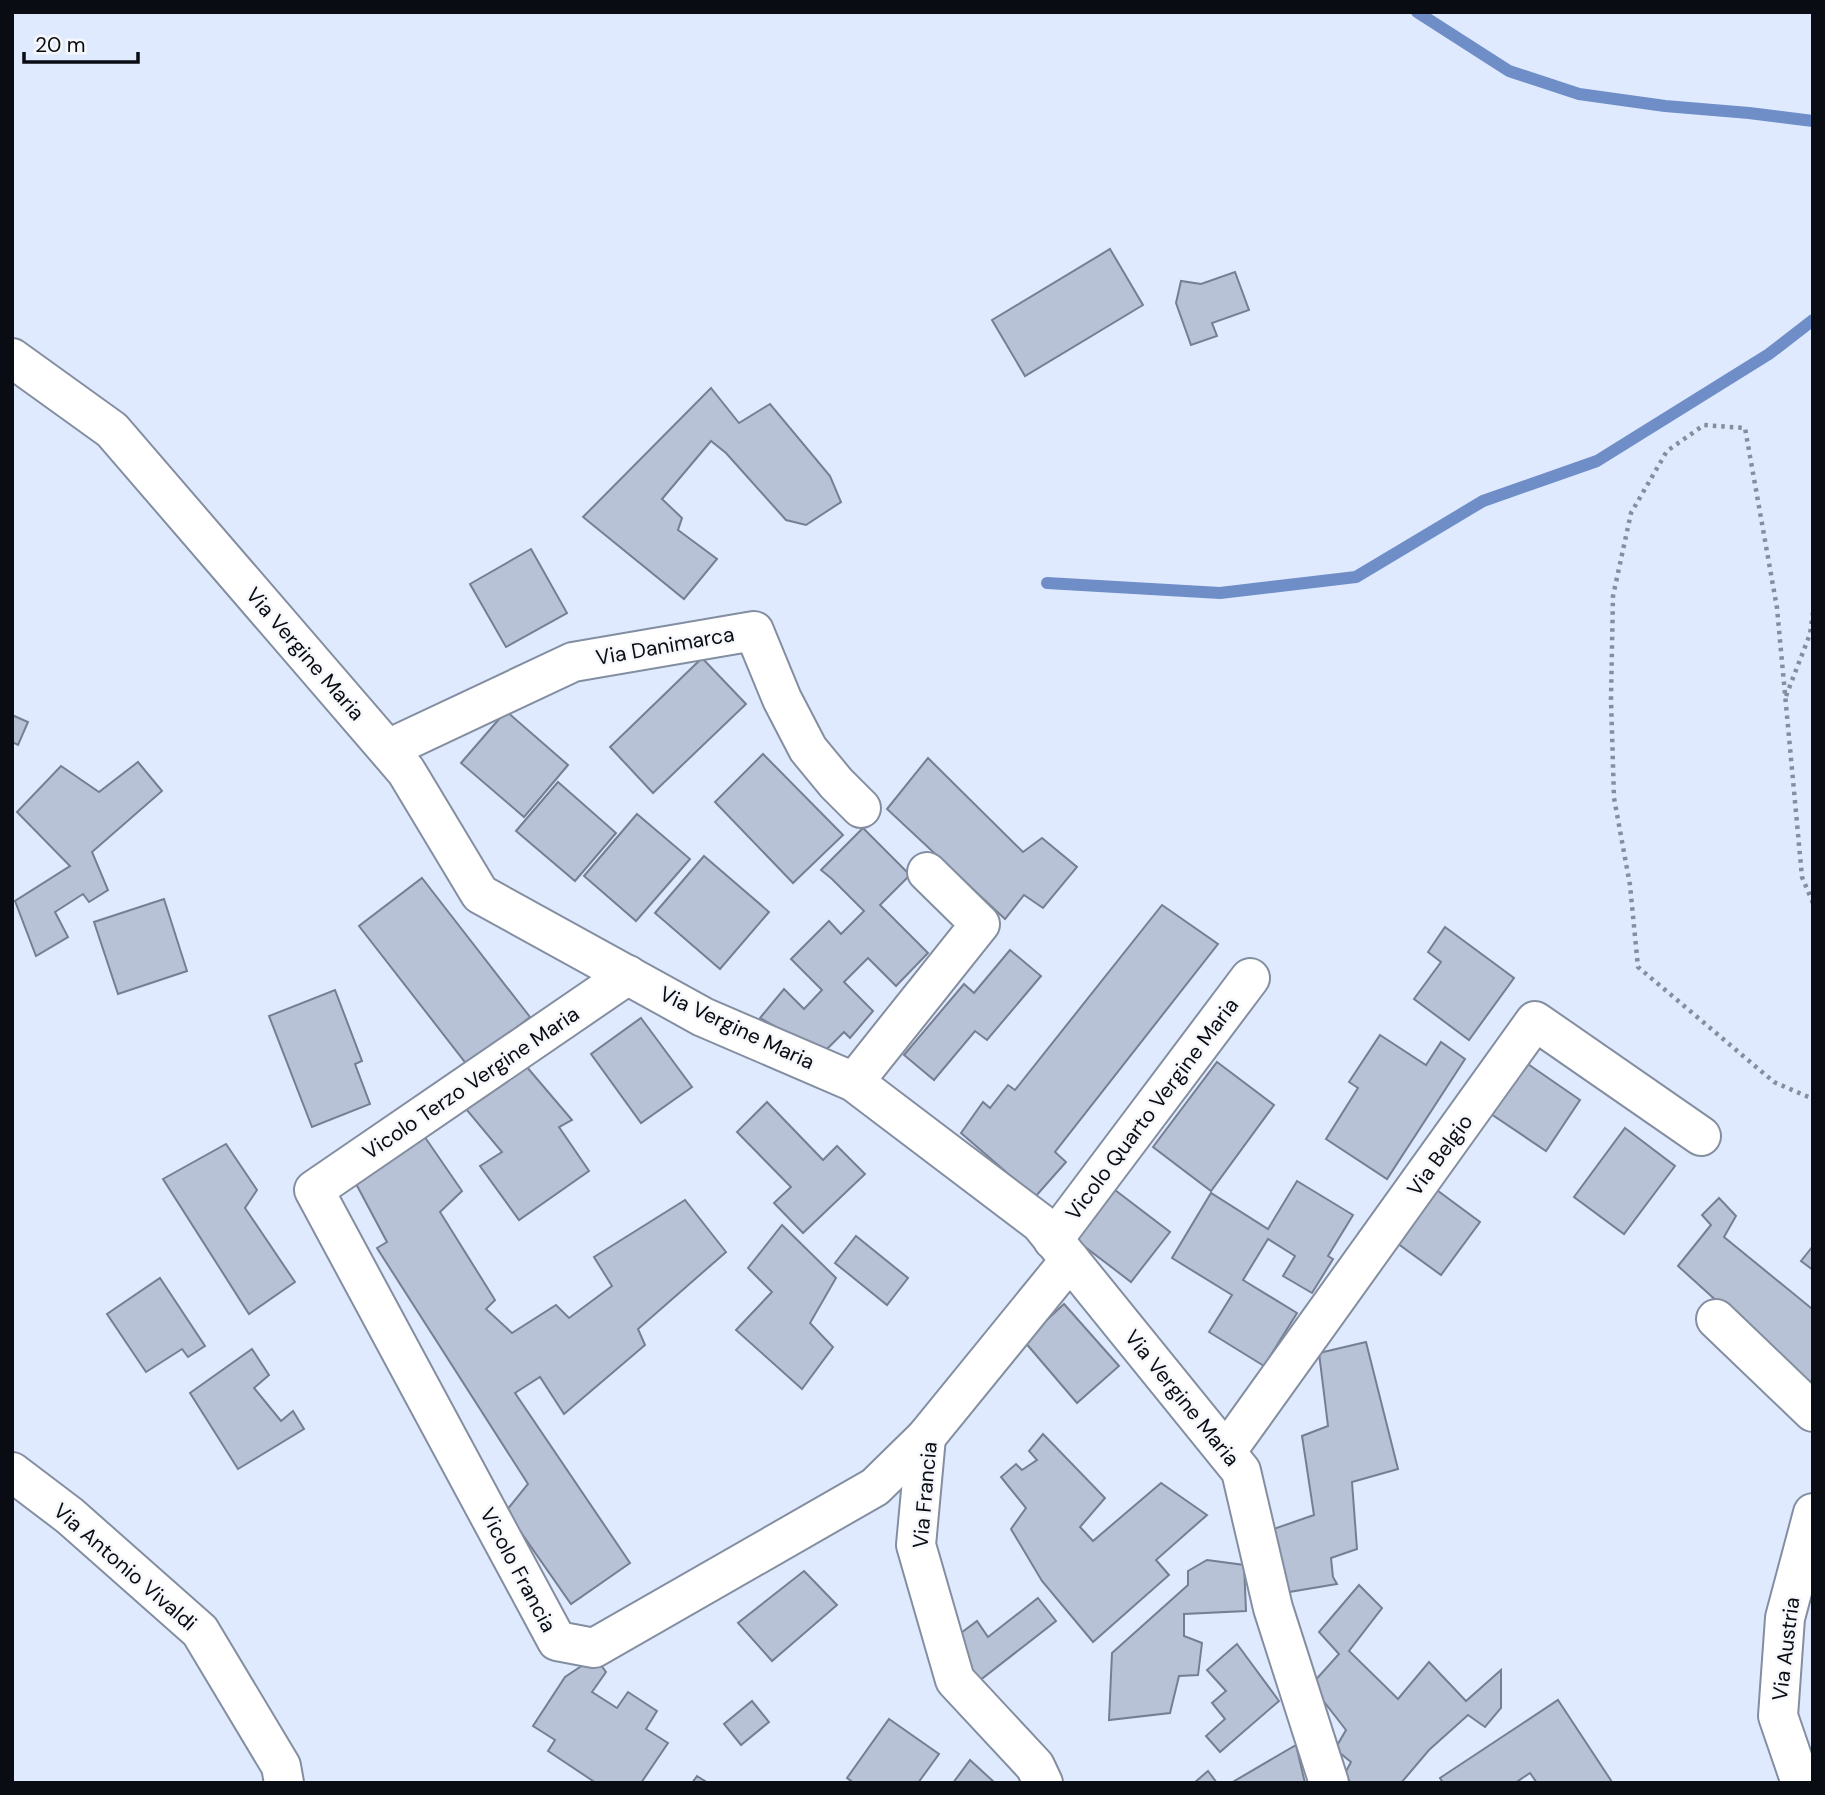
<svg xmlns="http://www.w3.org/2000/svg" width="1825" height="1795" font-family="'DM Sans',sans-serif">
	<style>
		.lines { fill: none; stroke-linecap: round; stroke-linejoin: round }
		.stream { stroke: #6f8ec7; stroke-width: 12 }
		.building { fill: #b8c2d6; stroke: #767f92; stroke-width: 2 }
		.minor-casing { stroke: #848ea1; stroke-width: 42 }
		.major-casing { stroke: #848ea1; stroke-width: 42 }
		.path { stroke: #868e9d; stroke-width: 4.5; stroke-dasharray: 3.5 5; stroke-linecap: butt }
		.minor { stroke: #fff; stroke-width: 38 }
		.major { stroke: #fff; stroke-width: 38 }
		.labels { text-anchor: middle; stroke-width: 5; stroke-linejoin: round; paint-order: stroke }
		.street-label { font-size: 21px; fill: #090d13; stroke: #f5f7fb }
	</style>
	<rect width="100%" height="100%" fill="#dfeaff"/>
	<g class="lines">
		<!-- stream -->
		<g class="stream">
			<path d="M 1417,12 L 1509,71 L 1579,94 L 1665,106 L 1749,113 L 1813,121"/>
			<path d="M 1047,583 L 1220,593 L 1356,577 L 1483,501 L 1597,461 L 1769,354 L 1813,320"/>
		</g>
	</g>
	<!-- building -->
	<g class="building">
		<path d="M 1110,249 L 1143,305 L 1025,376 L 992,320 Z"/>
		<path d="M 1235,272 L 1249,310 L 1212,323 L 1217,336 L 1191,345 L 1176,303 L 1181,281 L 1201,284 Z"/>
		<path d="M 711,388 L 739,423 L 770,404 L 830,476 L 841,502 L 806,525 L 786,520 L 726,453 L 711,441 L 662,499 L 682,518 L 678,530 L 717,559 L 684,599 L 583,517 Z"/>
		<path d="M 531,549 L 567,613 L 506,647 L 470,584 Z"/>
		<path d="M 702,658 L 746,704 L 653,793 L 610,747 Z"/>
		<path d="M 506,711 L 568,765 L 524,817 L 461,763 Z"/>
		<path d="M 12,715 L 28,722 L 18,745 L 12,742 Z"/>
		<path d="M 763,754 L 843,835 L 793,883 L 715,802 Z"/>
		<path d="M 928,758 L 1023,852 L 1042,838 L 1077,867 L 1043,908 L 1024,895 L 1005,919 L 887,809 Z"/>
		<path d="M 138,762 L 162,791 L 92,852 L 108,890 L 89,902 L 83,894 L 55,912 L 68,937 L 36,956 L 15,901 L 70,866 L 17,812 L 61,766 L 99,792 Z"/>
		<path d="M 558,782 L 616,833 L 575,881 L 516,831 Z"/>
		<path d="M 637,814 L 690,859 L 636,921 L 584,876 Z"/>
		<path d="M 863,828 L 910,875 L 880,905 L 928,953 L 896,986 L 868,958 L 844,982 L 873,1011 L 850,1038 L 844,1032 L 823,1053 L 760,1018 L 784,989 L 804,1009 L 822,990 L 791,959 L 829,921 L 841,934 L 864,911 L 832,879 L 821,870 Z"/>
		<path d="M 704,856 L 769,912 L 720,969 L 655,913 Z"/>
		<path d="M 422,878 L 530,1017 L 468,1066 L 359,926 Z"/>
		<path d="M 164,899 L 187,971 L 118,994 L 94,922 Z"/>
		<path d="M 1162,905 L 1218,944 L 1055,1152 L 1066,1162 L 1035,1197 L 961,1133 L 983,1102 L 990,1108 L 1008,1085 L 1015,1090 Z"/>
		<path d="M 1445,927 L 1514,978 L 1469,1040 L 1414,999 L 1441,962 L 1428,952 Z"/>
		<path d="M 1010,950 L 1041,976 L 987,1040 L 975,1031 L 934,1080 L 904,1055 L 964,984 L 974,993 Z"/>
		<path d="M 335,990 L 362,1061 L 355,1064 L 370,1104 L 312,1127 L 269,1016 Z"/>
		<path d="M 641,1018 L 692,1087 L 641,1123 L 591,1054 Z"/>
		<path d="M 1380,1035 L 1426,1065 L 1441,1042 L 1465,1059 L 1387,1179 L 1326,1139 L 1358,1088 L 1349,1082 Z"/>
		<path d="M 1217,1062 L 1274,1105 L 1211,1191 L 1153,1147 Z"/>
		<path d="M 1525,1062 L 1580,1100 L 1546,1151 L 1491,1114 Z"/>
		<path d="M 526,1066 L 572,1120 L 559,1127 L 589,1171 L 519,1220 L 480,1166 L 502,1152 L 466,1109 Z"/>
		<path d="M 767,1102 L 823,1160 L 837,1146 L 865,1174 L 803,1233 L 774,1203 L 791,1187 L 737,1132 Z"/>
		<path d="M 1625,1128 L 1675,1166 L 1624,1234 L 1574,1197 Z"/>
		<path d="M 422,1133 L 462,1191 L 440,1212 L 495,1300 L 486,1309 L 512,1333 L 556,1305 L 569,1318 L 612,1286 L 594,1257 L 685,1200 L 726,1252 L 638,1329 L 645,1345 L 564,1414 L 540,1377 L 515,1393 L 630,1563 L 571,1604 L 506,1511 L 528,1484 L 377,1248 L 387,1242 L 354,1180 Z"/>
		<path d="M 226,1144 L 257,1190 L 245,1208 L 295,1282 L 249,1314 L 163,1179 Z"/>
		<path d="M 1297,1181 L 1353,1215 L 1328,1256 L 1333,1259 L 1312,1293 L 1283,1276 L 1295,1256 L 1268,1239 L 1243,1280 L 1297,1313 L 1264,1366 L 1209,1332 L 1232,1295 L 1172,1258 L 1211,1193 L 1268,1229 Z"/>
		<path d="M 1430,1185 L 1480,1222 L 1441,1275 L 1390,1238 Z"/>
		<path d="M 1115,1190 L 1170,1232 L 1131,1282 L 1076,1240 Z"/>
		<path d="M 1719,1198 L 1736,1216 L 1724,1237 L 1811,1308 L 1813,1306 L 1813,1388 L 1678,1266 L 1711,1225 L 1702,1215 Z"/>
		<path d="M 782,1225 L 836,1278 L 810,1323 L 833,1347 L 802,1389 L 736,1330 L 772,1292 L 748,1268 Z"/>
		<path d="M 856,1236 L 908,1278 L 887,1305 L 835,1263 Z"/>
		<path d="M 1813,1246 L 1813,1270 L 1801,1261 Z"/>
		<path d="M 160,1278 L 205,1346 L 188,1357 L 182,1349 L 146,1372 L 107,1314 Z"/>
		<path d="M 1064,1304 L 1119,1366 L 1077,1403 L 1024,1341 Z"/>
		<path d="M 1366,1342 L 1398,1469 L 1352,1482 L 1357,1549 L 1331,1558 L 1333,1577 L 1337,1584 L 1283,1593 L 1268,1531 L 1314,1515 L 1302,1436 L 1328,1426 L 1319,1353 Z"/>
		<path d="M 252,1349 L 269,1375 L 254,1388 L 281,1421 L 293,1411 L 304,1429 L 238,1469 L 190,1393 Z"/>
		<path d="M 1043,1434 L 1105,1498 L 1080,1527 L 1093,1541 L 1161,1483 L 1207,1515 L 1156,1560 L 1169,1575 L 1093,1642 L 1042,1581 L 1011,1529 L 1026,1508 L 1001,1477 L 1016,1464 L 1022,1470 L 1037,1460 L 1029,1451 Z"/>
		<path d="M 1207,1560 L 1244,1565 L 1246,1611 L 1184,1614 L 1184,1636 L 1202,1643 L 1198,1675 L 1179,1676 L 1170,1713 L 1109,1720 L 1112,1653 L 1188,1585 L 1188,1571 Z"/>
		<path d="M 804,1571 L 837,1605 L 772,1661 L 738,1623 Z"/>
		<path d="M 1359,1585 L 1382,1608 L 1349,1651 L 1398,1699 L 1429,1662 L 1466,1701 L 1501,1670 L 1501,1708 L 1485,1727 L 1468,1715 L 1429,1750 L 1401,1783 L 1351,1783 L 1344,1775 L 1351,1762 L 1335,1749 L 1346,1730 L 1311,1685 L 1339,1654 L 1319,1632 Z"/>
		<path d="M 1038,1598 L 1056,1621 L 979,1681 L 949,1642 L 977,1621 L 988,1637 Z"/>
		<path d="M 1237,1644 L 1279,1701 L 1220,1752 L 1206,1736 L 1225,1719 L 1212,1703 L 1226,1691 L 1207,1670 Z"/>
		<path d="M 595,1657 L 606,1672 L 592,1692 L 617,1708 L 628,1692 L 657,1711 L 646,1729 L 668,1743 L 641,1783 L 596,1783 L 548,1751 L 555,1740 L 533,1726 L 565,1677 Z"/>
		<path d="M 1558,1700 L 1612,1782 L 1537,1783 L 1530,1773 L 1515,1783 L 1443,1783 L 1440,1778 Z"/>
		<path d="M 752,1701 L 769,1722 L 741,1745 L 724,1724 Z"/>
		<path d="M 889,1719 L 939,1754 L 918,1783 L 854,1783 L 847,1778 Z"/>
		<path d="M 1296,1745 L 1305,1783 L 1231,1783 Z"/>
		<path d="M 970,1760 L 995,1783 L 953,1783 Z"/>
		<path d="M 1208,1771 L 1217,1783 L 1194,1783 Z"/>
		<path d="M 697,1776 L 708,1783 L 692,1783 Z"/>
	</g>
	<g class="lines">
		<!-- minor casing -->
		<g class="minor-casing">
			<g id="minor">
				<path d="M 12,358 L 112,430 L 406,771 L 480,894 L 703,1017 L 854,1082 L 1040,1223 L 1241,1471 L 1273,1608 L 1329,1783"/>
				<path d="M 388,749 L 573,662 L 754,631 L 782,699 L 808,749 L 836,783 L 861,808"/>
				<path d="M 628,975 L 314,1190 L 557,1641 L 594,1648 L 875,1487 L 926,1437 L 1070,1260"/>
				<path d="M 854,1082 L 980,924 L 927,872"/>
				<path d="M 1053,1240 L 1250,978"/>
				<path d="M 1716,1319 L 1813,1412"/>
				<path d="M 926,1437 L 916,1545 L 955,1680 L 1035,1766 L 1043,1783"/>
				<path d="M 1226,1452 L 1535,1021 L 1701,1136"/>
				<path d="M 1801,1783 L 1778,1716 L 1785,1618 L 1813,1513"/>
			</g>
		</g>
		<!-- major casing -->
		<g class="major-casing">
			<path id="major" d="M 12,1472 L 70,1516 L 200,1631 L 281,1766 L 284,1783"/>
		</g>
		<!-- path -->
		<g class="path">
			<path d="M 1786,696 L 1810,634 L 1813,613"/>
			<path d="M 1813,903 L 1802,877 L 1777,608 L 1745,428 L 1704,425 L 1667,451 L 1631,513 L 1613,596 L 1611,699 L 1614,798 L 1630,885 L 1638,967 L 1774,1082 L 1813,1099"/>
		</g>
		<!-- minor -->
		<use href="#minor" class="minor"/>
		<!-- major -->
		<use href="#major" class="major"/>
	</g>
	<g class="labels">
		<!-- street labels -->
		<g class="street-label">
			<text transform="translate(665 646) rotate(-10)" y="7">Via Danimarca</text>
			<text transform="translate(305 654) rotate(49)" y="7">Via Vergine Maria</text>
			<text transform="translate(737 1028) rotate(25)" y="7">Via Vergine Maria</text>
			<text transform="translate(471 1083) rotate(-34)" y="7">Vicolo Terzo Vergine Maria</text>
			<text transform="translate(1152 1109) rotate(-53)" y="7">Vicolo Quarto Vergine Maria</text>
			<text transform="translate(1440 1155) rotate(-54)" y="7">Via Belgio</text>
			<text transform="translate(1182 1398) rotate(51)" y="7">Via Vergine Maria</text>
			<text transform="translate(925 1495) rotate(-85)" y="7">Via Francia</text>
			<text transform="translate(125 1567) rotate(41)" y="7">Via Antonio Vivaldi</text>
			<text transform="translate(518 1570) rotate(62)" y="7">Vicolo Francia</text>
			<text transform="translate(1786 1649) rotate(-83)" y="7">Via Austria</text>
		</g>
	</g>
	<!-- border -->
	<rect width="1825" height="1795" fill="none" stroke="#090d13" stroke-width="28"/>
	<!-- scale -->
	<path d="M24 52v10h114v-10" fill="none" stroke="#090d13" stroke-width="3.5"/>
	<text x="35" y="52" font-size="21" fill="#090d13" stroke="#f5f7fb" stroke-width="5" paint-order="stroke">20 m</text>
</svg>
